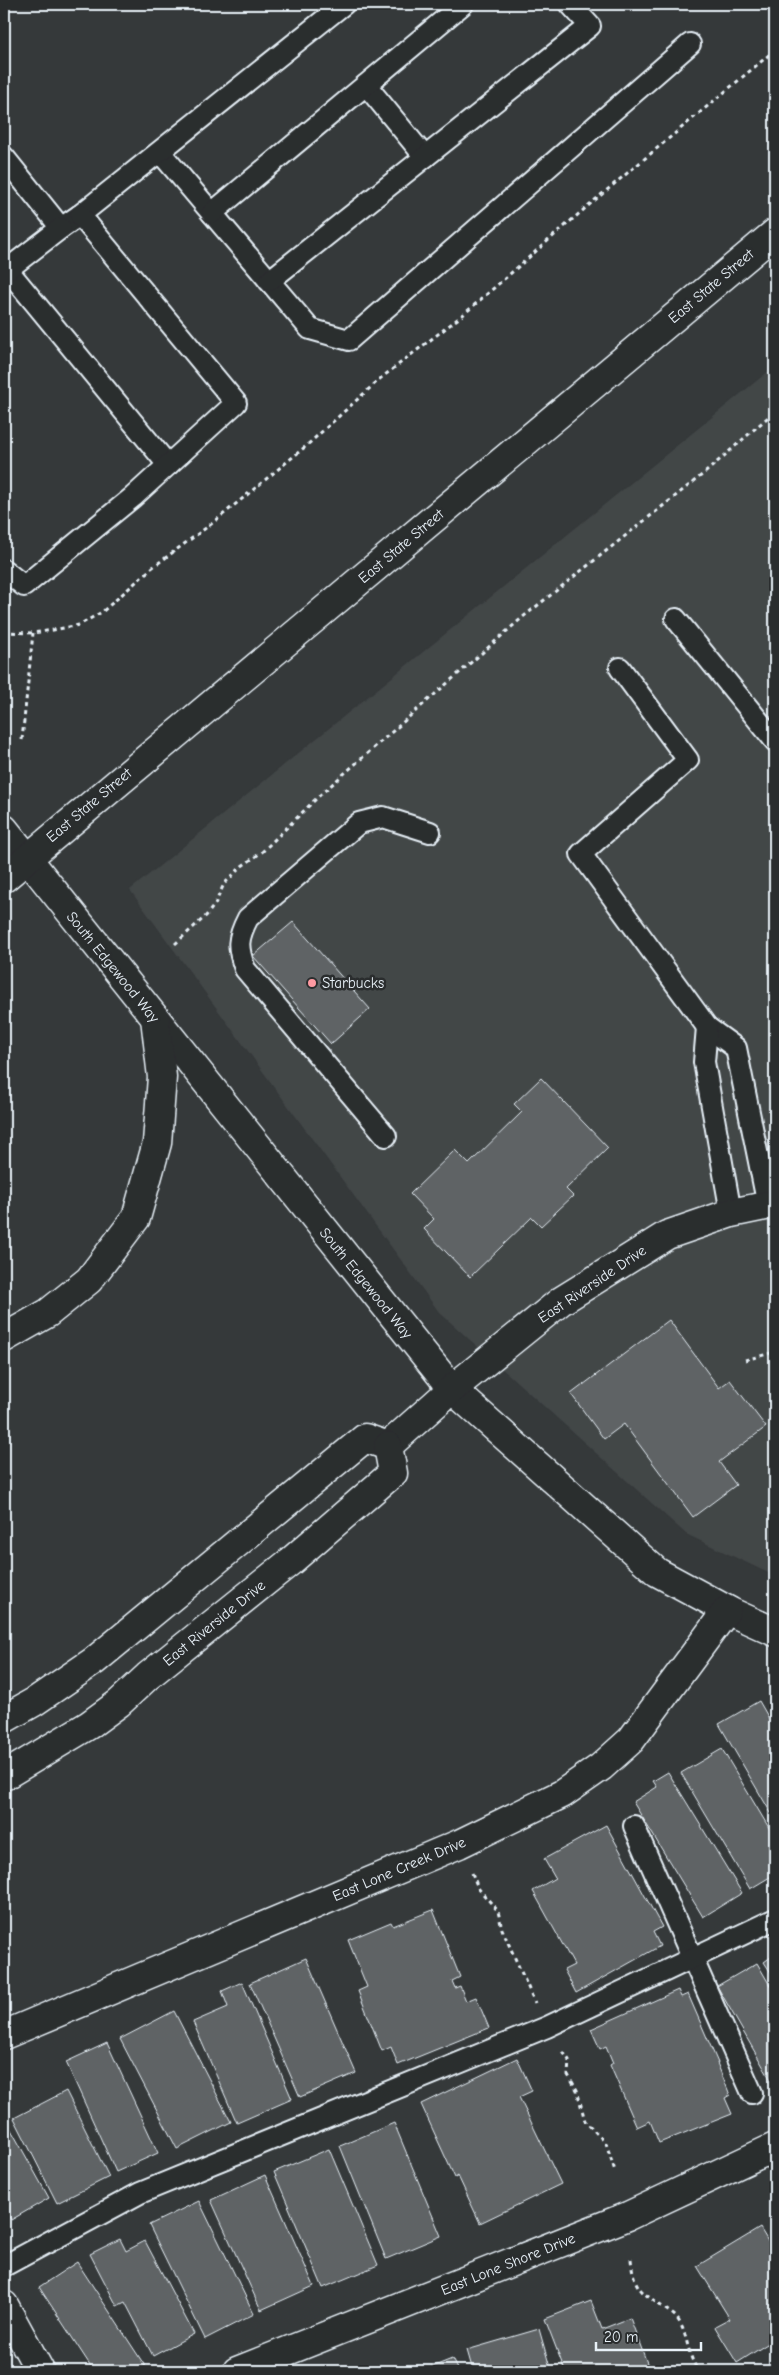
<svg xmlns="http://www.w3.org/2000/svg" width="779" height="2375" font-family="'Comic Neue',sans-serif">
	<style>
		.built { fill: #424647 }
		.building { fill: #5f6365; stroke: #e8f1f8 }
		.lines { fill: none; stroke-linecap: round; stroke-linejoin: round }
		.lane-casing { stroke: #e8f1f8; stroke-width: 24 }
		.street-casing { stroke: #e8f1f8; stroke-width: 31 }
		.secondary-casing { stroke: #e8f1f8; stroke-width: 31 }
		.highway-casing { stroke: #e8f1f8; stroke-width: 31 }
		.path { stroke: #e8f1f8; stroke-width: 3; stroke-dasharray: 4 4; stroke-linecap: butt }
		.lane { stroke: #2a2d2e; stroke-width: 20 }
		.street { stroke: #2a2d2e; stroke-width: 28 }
		.secondary { stroke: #2a2d2e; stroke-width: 28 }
		.highway { stroke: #2a2d2e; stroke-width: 28 }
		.poi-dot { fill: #ff9aa2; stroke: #2a2d2e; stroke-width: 2 }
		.labels { text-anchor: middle; stroke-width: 5; stroke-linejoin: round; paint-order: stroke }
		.street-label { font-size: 15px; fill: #e8f1f8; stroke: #2a2d2e }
		.poi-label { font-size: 15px; fill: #e8f1f8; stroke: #2a2d2e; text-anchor: start }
	</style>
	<rect width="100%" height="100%" fill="#35393a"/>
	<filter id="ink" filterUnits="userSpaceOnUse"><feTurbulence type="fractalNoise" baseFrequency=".02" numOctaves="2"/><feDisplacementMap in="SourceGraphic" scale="10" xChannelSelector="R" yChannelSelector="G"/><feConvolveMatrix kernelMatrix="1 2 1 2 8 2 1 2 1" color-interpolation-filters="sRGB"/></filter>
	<g filter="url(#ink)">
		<!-- built -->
		<path class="built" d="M 775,366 L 775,1576 L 686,1534 L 439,1312 L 130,890 Z"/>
		<!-- building -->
		<g class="building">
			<path d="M 293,922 L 370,1009 L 331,1044 L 253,956 Z"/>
			<path d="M 541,1078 L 608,1148 L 566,1189 L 573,1196 L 541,1226 L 532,1217 L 470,1277 L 424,1229 L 434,1219 L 410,1194 L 455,1150 L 469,1164 L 522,1112 L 514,1104 Z"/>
			<path d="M 669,1320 L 719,1388 L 730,1380 L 766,1427 L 719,1462 L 736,1485 L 693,1517 L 624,1424 L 604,1439 L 571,1394 Z"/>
			<path d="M 759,1701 L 775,1729 L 775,1820 L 719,1724 Z"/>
			<path d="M 722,1749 L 775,1838 L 775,1874 L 750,1889 L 681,1773 Z"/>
			<path d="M 668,1772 L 742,1893 L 703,1917 L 633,1802 L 657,1787 L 653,1781 Z"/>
			<path d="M 606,1825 L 662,1927 L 653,1932 L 660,1946 L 576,1993 L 564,1970 L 574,1965 L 533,1891 L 555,1878 L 544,1859 Z"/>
			<path d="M 433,1910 L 460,1977 L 452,1981 L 455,1988 L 460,1986 L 466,2001 L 476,1997 L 489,2028 L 398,2065 L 391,2047 L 382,2051 L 358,1991 L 367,1987 L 348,1940 L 391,1922 L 393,1926 Z"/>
			<path d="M 775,1954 L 775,1979 L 764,1962 Z"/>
			<path d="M 306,1958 L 356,2073 L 300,2097 L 250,1983 Z"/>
			<path d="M 757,1963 L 775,1994 L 775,2080 L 772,2082 L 717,1986 Z"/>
			<path d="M 242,1982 L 292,2099 L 237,2123 L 193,2022 L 228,2007 L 222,1991 Z"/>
			<path d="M 678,1990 L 681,1997 L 688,1994 L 718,2063 L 717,2063 L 730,2095 L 725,2098 L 732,2114 L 659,2143 L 650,2121 L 637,2127 L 610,2065 L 613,2063 L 606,2046 L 600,2049 L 591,2029 Z"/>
			<path d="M 174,2011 L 231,2122 L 177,2149 L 120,2039 Z"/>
			<path d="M 107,2043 L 158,2153 L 116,2172 L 66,2062 Z"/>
			<path d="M 517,2058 L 532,2091 L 519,2097 L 561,2184 L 480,2223 L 458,2176 L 455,2178 L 421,2104 Z"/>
			<path d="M 66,2091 L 109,2177 L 57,2203 L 14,2118 Z"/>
			<path d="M 4,2117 L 49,2198 L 11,2220 L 4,2208 Z"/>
			<path d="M 394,2123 L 441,2236 L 386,2259 L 340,2146 Z"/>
			<path d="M 329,2149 L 378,2265 L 323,2288 L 274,2172 Z"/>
			<path d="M 265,2175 L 314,2286 L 261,2310 L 211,2200 Z"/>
			<path d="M 199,2201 L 254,2314 L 205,2339 L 149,2225 Z"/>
			<path d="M 760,2228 L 775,2253 L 775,2339 L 737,2363 L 715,2327 L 730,2319 L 697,2266 Z"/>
			<path d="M 120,2239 L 126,2251 L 145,2241 L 194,2334 L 153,2356 L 125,2302 L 117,2306 L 90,2254 Z"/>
			<path d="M 77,2262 L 145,2366 L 137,2371 L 94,2371 L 39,2287 Z"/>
			<path d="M 591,2301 L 602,2329 L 630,2318 L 650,2371 L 565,2371 L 545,2319 Z"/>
			<path d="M 539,2329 L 551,2371 L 473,2371 L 467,2350 Z"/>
			<path d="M 452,2359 L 458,2371 L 422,2371 Z"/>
		</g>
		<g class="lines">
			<!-- lane casing -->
			<g class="lane-casing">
				<g id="lane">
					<path d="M 366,85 L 425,157"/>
					<path d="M 160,152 L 310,329 L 349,340 L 690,44"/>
					<path d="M 4,157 L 61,228 L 80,215 L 344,4"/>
					<path d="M 212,213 L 463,4"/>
					<path d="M 7,269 L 168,465"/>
					<path d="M 4,272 L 61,228"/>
					<path d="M 269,281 L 590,26 L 570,4"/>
					<path d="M 4,570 L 24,586 L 133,497 L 236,403 L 80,215"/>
					<path d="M 676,619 L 775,741"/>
					<path d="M 620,668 L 688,760 L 581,854 L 707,1027 L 736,1048 L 768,1206"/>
					<path d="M 707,1027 L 704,1062 L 731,1213"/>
					<path d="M 386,1136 L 245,969 C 237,947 237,939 248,918 L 359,823 L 383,817 L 430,832"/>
					<path d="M 634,1826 L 752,2093"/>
					<path d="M 4,2266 L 140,2193 L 547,2027 L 775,1919"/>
				</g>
			</g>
			<!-- street casing -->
			<g class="street-casing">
				<g id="street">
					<path d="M 452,1389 L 657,1572 L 731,1612 L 775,1632"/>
					<path d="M 4,2035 L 459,1844 L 562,1794 L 601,1767 L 631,1740 L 727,1610"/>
					<path d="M 4,2305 L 40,2371"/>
					<path d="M 237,2371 L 628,2216 L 775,2147"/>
				</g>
			</g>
			<!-- secondary casing -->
			<g class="secondary-casing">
				<g id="secondary">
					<path d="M 4,829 L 452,1389"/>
					<path d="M 4,1338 L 48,1313 L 89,1280 L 136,1218 L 157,1143 L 162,1077 L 155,1018"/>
					<path d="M 388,1446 L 452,1389 L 561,1301 L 667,1235 L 731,1213 L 775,1204"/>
					<path d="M 4,1719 L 34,1702 L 94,1661 L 365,1438 L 388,1446"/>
					<path d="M 4,1776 L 89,1725 L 119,1703 L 148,1676 L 291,1561 L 393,1473 L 388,1446"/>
				</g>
			</g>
			<!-- highway casing -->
			<g class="highway-casing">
				<path id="highway" d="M 4,878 L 775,233"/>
			</g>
			<!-- path -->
			<g class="path">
				<path d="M 4,632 L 33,633 L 53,630 L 79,625 L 102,612 L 153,567 L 214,522 L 305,447 L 381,378 L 464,314 L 589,205 L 775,50"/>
				<path d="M 22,740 L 33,633"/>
				<path d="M 175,944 L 206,916 L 215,904 L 224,884 L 242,866 L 262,852 L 321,794 L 523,617 L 707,471 L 775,411"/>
				<path d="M 745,1360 L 775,1352"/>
				<path d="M 472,1873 L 478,1888 L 498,1911 L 502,1929 L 535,2003"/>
				<path d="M 563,2052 L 569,2060 L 568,2075 L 577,2090 L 585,2121 L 606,2143 L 615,2171"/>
				<path d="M 631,2259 C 634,2289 640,2291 664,2308 C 668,2311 673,2314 676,2317 C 689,2333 686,2356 699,2371"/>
			</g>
			<!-- lane -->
			<use href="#lane" class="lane"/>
			<!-- street -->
			<use href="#street" class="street"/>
			<!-- secondary -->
			<use href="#secondary" class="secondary"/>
			<!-- highway -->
			<use href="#highway" class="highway"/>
		</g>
	</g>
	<!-- markers -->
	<circle class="poi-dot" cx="312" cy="983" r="5"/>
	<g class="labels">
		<!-- street labels -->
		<g class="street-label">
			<text transform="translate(711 286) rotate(-40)" y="5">East State Street</text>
			<text transform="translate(401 546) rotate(-40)" y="5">East State Street</text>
			<text transform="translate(89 805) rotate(-40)" y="5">East State Street</text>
			<text transform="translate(113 967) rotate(51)" y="5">South Edgewood Way</text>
			<text transform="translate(366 1283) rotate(51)" y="5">South Edgewood Way</text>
			<text transform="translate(592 1284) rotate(-34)" y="5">East Riverside Drive</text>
			<text transform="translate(214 1623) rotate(-39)" y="5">East Riverside Drive</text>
			<text transform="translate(399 1869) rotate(-23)" y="5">East Lone Creek Drive</text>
			<text transform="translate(508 2264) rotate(-22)" y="5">East Lone Shore Drive</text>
		</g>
		<!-- poi labels -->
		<g class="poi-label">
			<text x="322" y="988">Starbucks</text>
		</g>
	</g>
	<!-- margin -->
	<rect width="779" height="2375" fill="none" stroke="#2a2d2e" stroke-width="20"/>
	<rect x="10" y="10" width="759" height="2355" fill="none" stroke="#e8f1f8" stroke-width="2" filter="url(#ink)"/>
	<!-- scale -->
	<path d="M596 2342v8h105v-8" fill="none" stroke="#e8f1f8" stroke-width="2.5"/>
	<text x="604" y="2342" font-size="15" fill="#e8f1f8" stroke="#2a2d2e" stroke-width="4" paint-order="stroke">20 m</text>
</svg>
